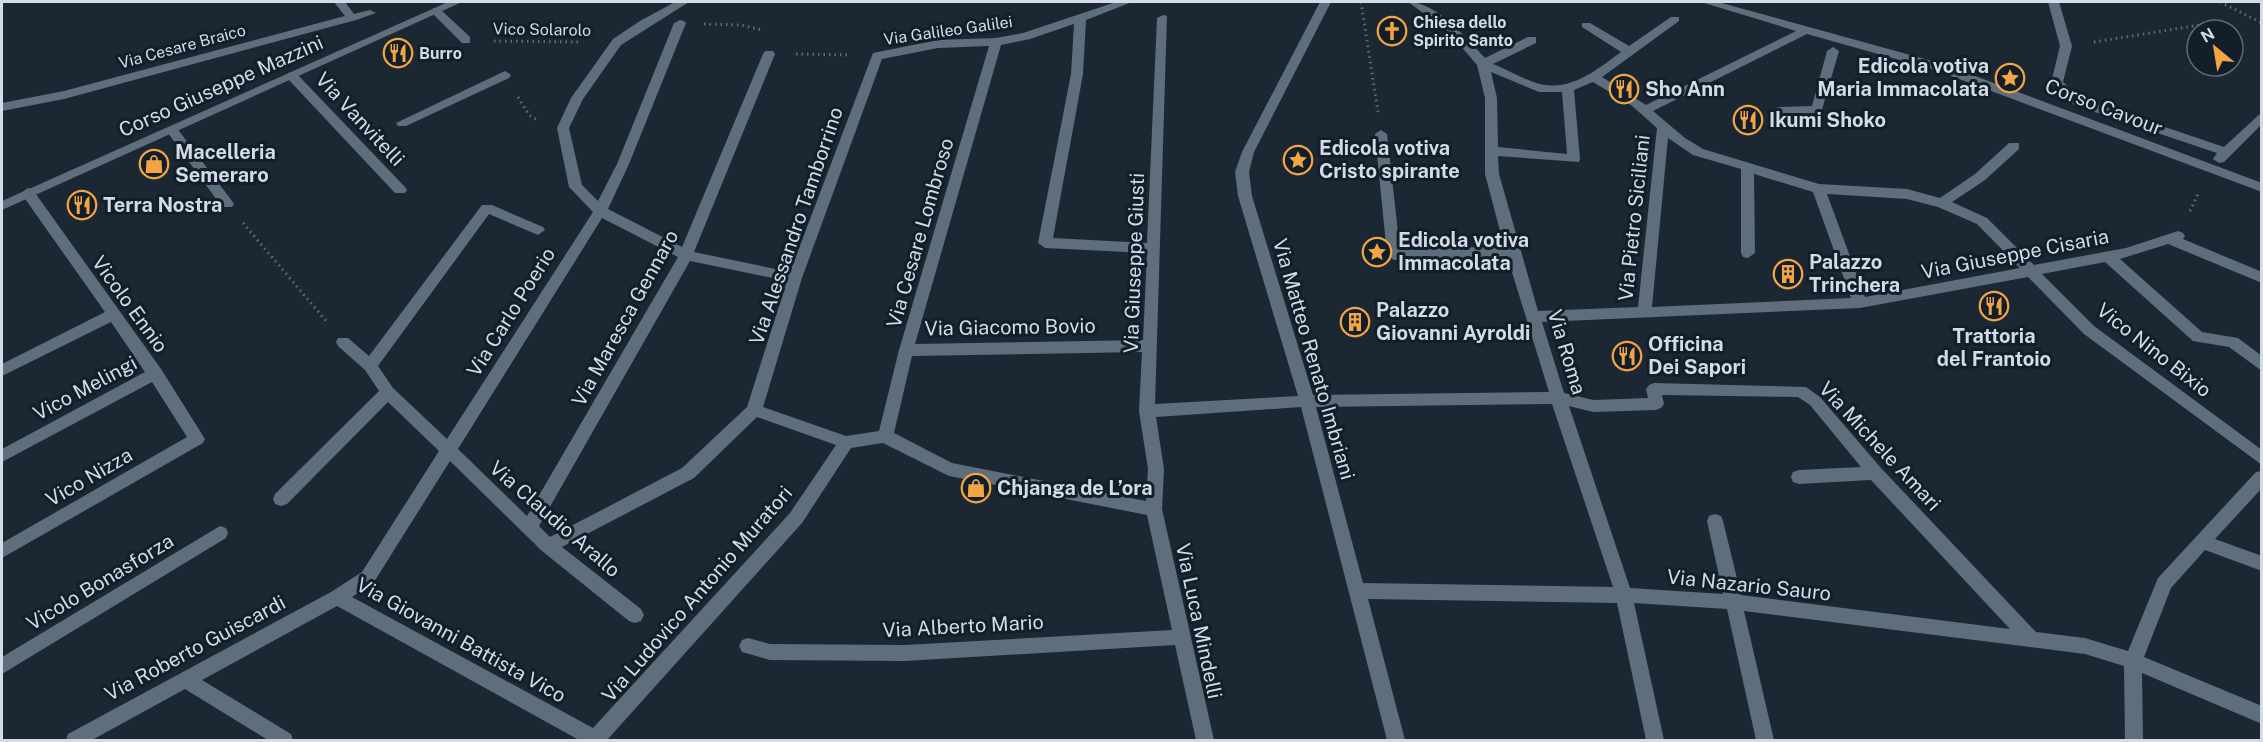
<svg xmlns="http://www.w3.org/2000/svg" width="2263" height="742" font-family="'Public Sans',sans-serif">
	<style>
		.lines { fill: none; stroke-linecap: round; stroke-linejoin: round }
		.path { stroke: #606c76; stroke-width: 3; stroke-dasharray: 1.5 4; stroke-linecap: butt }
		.street { fill: #5f6e7c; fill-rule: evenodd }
		.secondary { fill: #5f6e7c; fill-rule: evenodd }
		.labels { text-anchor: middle; stroke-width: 6; stroke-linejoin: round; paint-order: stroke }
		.far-poi-label { font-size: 16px; font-weight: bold; fill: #d3dce4; stroke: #121e2a; text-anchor: start }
		.far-street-label { font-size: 16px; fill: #d3dce4; stroke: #121e2a }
		.poi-label { font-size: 20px; font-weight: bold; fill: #d3dce4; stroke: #121e2a; text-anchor: start }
		.street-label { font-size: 20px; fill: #d3dce4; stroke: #121e2a }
	</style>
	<rect width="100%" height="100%" fill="#1b2834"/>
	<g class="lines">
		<!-- path -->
		<g class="path">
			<path d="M 1361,2 L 1378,112"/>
			<path d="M 2220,2 L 2262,23"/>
			<path d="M 704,24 L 741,25 L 762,30"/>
			<path d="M 494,41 L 582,42"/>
			<path d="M 2094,42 L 2212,23"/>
			<path d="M 796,54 L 849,55"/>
			<path d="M 518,97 L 529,115 L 536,119"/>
			<path d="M 2190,211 L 2198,194"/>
			<path d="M 243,223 L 327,322"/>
		</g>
		<!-- street -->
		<g class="street">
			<path d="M 334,2 L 345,2 L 354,14 L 370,10 L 376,13 L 356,20 L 64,99 L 2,111 L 2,103 L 64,91 L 345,16 Z"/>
			<path d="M 675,2 L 689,2 L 621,45 L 583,99 L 569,128 L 582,185 L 598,201 L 617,164 L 674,23 L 680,20 L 684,21 L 686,23 L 629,164 L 608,209 L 682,247 L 763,54 L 765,51 L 773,51 L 775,54 L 694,252 L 790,272 L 873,53 L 938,40 L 996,38 L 1023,33 L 1116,2 L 1132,2 L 1086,20 L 1083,74 L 1053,238 L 1147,243 L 1157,18 L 1163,15 L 1167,16 L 1155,404 L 1298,396 L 1238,196 L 1235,172 L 1242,152 L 1320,2 L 1331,2 L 1254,152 L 1249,172 L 1252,196 L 1313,395 L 1549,392 L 1507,256 L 1394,260 L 1387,255 L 1375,134 L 1381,130 L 1387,134 L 1400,250 L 1504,246 L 1485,174 L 1485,98 L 1477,65 L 1448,31 L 1408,2 C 1437,2 1466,38 1485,58 L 1528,37 L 1536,37 L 1536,43 L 1493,64 C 1509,70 1529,83 1545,85 C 1575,89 1599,68 1621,52 L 1582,27 L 1582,23 L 1590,23 L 1629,46 L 1671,17 L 1679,17 L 1679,21 L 1602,77 L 1646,105 L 1796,31 L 1701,2 L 1718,2 L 1943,64 L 2262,183 L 2262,192 L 1935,70 L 1807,34 L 1653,111 L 1685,138 L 1703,149 L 1819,184 L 1907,189 L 1940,198 L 1975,174 L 2009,143 L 2019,143 L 2019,149 L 1985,180 L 1952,202 L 1987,218 L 2034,265 L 2126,248 L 2178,231 L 2183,233 L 2185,236 L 2183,239 L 2262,272 L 2262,283 L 2168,244 L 2120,259 L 2202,332 L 2238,338 L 2262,356 L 2262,371 L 2229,347 L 2193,341 L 2105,262 L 2042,274 L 2094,326 L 2262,450 L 2262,465 L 2084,334 L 2028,277 L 1860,308 L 1542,322 L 1564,393 L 1593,400 L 1648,398 L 1646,389 L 1649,385 L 1654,383 L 1806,387 L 1820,397 L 1881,468 L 2036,632 L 2085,638 L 2128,651 L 2158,578 L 2256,472 L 2262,471 L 2262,488 L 2215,539 L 2262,556 L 2262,571 L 2205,550 L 2171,588 L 2144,657 L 2262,706 L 2262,724 L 2142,673 L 2143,740 L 2125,740 L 2124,666 L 2085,654 L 1744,611 L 1774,740 L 1756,740 L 1727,609 L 1634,603 L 1664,740 L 1646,740 L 1617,603 L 1368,599 L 1405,740 L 1387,740 L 1301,407 L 1156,417 L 1164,469 L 1162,509 L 1214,740 L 1196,740 L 1175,645 L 905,661 L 770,660 L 742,652 L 739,646 L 742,640 L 748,638 L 770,644 L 905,645 L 1172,630 L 1147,515 L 949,476 L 883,443 L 851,448 L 802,523 L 607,740 L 579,740 L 337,606 L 202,680 L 291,734 L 293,740 L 268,740 L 185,689 L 92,740 L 66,740 L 68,734 L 331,592 L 362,572 L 439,451 L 388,402 L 287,504 L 281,506 L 275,504 L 273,499 L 275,494 L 379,391 L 365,370 L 338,346 L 336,342 L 338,338 L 348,338 L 369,356 L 482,205 L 492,205 L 543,227 L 545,230 L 538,235 L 489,214 L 378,366 L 393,388 L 447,439 L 593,212 L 569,187 L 557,128 L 571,98 L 613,39 L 640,21 ZM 1074,24 L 1071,74 L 1038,243 L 1045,248 L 1147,253 L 1143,340 L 915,344 L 1001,45 L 1030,39 ZM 989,46 L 899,350 L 879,431 L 846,436 L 763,407 L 802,278 L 882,59 L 938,48 ZM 1491,72 L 1539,92 L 1562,92 L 1567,154 L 1498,147 L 1497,98 ZM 1593,82 L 1631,105 L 1657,128 L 1638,307 L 1538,311 L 1499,174 L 1498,156 L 1579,162 L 1580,159 L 1574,90 ZM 1668,138 L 1693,155 L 1741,169 L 1741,253 L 1743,257 L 1748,258 L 1755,253 L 1754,174 L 1813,192 L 1851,298 L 1652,307 ZM 1827,194 L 1907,199 L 1938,207 L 1977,224 L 2020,268 L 1865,297 ZM 602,218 L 678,257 L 527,516 L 458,449 ZM 690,261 L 787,281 L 747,407 L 682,468 L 550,537 L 539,526 ZM 1142,352 L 1139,411 L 1148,469 L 1146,501 L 952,463 L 894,433 L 912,356 ZM 1662,395 L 1798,397 L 1810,405 L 1861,467 L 1799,470 L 1793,472 L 1791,477 L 1793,482 L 1799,484 L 1871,480 L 2010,629 L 1741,595 L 1723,521 L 1721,516 L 1715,514 L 1709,516 L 1707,521 L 1723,594 L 1630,588 L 1569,406 L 1593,412 L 1656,410 L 1661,408 L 1664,404 ZM 1552,404 L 1613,587 L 1363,583 L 1316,407 ZM 757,417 L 836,445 L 790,513 L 593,728 L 352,597 L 374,582 L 450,461 L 542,551 L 629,621 L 635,623 L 641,621 L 644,615 L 641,609 L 562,547 L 694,478 Z"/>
			<path d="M 2048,2 L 2059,2 L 2072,46 L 2063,82 L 2082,99 L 2224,147 L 2262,112 L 2262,124 L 2224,162 L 2219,163 L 2213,159 L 2217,153 L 2074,105 L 2051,83 L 2060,46 Z"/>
			<path d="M 436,8 L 440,9 L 470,37 L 470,43 L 462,43 L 432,13 L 432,9 Z"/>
			<path d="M 1833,47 L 1839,51 L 1821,113 L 1776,114 L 1776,108 L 1780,107 L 1812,106 L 1827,51 Z"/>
			<path d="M 505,71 L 511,75 L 509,78 L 406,126 L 398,126 L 396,123 Z"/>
			<path d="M 292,72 L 296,73 L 405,187 L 407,190 L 405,193 L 395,193 L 288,79 L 288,73 Z"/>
			<path d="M 172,126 L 176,127 L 232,201 L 234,204 L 232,207 L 222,207 L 168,133 L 166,130 Z"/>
			<path d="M 28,188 L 33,190 L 161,369 L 205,439 L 203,443 L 2,558 L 2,543 L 187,437 L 152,382 L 2,462 L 2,449 L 145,372 L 111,322 L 2,376 L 2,364 L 105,312 L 23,196 L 21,193 Z"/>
			<path d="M 220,526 L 226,528 L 228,533 L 226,538 L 2,674 L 2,657 Z"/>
		</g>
		<!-- secondary -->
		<path class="secondary" d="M 448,2 L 462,2 L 2,210 L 2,201 Z"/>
	</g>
	<!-- icons -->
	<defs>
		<g id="church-ring" transform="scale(1.5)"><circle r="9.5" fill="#121e2a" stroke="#f3a443" stroke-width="1.5"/><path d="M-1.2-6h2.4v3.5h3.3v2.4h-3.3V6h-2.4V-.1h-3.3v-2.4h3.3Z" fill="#f3a443"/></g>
		<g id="restaurant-ring" transform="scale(1.5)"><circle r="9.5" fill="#121e2a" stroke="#f3a443" stroke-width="1.5"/><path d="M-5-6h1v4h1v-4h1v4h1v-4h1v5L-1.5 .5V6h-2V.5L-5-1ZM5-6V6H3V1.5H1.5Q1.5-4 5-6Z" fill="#f3a443"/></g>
		<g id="sight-ring" transform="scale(1.5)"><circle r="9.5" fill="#121e2a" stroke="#f3a443" stroke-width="1.5"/><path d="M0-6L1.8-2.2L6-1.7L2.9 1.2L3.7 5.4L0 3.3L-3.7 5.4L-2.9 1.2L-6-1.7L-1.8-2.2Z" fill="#f3a443"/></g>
		<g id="shop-ring" transform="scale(1.5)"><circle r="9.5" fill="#121e2a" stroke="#f3a443" stroke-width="1.5"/><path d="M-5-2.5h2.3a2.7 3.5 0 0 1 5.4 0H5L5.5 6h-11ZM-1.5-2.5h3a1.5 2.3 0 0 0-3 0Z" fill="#f3a443"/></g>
		<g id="building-ring" transform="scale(1.5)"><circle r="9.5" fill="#121e2a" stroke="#f3a443" stroke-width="1.5"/><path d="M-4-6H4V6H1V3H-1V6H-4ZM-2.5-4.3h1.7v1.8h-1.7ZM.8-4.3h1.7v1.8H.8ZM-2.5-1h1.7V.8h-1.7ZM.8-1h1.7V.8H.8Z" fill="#f3a443"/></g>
	</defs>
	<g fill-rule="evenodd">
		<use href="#church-ring" x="1392" y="31"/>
		<use href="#restaurant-ring" x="398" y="53"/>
		<use href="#sight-ring" x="2010" y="78"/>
		<use href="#restaurant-ring" x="1624" y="89"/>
		<use href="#restaurant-ring" x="1748" y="120"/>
		<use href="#sight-ring" x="1298" y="160"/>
		<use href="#shop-ring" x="154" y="164"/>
		<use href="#restaurant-ring" x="82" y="205"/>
		<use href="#sight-ring" x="1377" y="252"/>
		<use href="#building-ring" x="1788" y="274"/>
		<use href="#restaurant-ring" x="1994" y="306"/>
		<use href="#building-ring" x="1355" y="322"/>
		<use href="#restaurant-ring" x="1627" y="356"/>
		<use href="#shop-ring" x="976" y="488"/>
	</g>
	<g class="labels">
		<!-- far-poi labels -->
		<g class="far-poi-label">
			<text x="1413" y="28">Chiesa dello<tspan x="1413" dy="18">Spirito Santo</tspan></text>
			<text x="419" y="59">Burro</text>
		</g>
		<!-- far-street labels -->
		<g class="far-street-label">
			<text transform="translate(542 29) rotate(1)" y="6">Vico Solarolo</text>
			<text transform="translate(948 30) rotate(-8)" y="6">Via Galileo Galilei</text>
			<text transform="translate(182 46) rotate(-15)" y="6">Via Cesare Braico</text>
		</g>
		<!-- poi labels -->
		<g class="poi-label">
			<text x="1989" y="73" text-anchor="end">Edicola votiva<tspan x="1989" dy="23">Maria Immacolata</tspan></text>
			<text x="1645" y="96">Sho Ann</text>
			<text x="1769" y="127">Ikumi Shoko</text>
			<text x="1319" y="155">Edicola votiva<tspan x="1319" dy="23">Cristo spirante</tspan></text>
			<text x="175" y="159">Macelleria<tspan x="175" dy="23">Semeraro</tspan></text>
			<text x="103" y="212">Terra Nostra</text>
			<text x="1398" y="247">Edicola votiva<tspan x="1398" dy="23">Immacolata</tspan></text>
			<text x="1809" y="269">Palazzo<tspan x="1809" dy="23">Trinchera</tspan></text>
			<text x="1376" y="317">Palazzo<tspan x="1376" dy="23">Giovanni Ayroldi</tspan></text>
			<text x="1994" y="343" text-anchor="middle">Trattoria<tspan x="1994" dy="23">del Frantoio</tspan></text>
			<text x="1648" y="351">Officina<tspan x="1648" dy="23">Dei Sapori</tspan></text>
			<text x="997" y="495">Chjanga de L’ora</text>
		</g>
		<!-- street labels -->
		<g class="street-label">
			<text transform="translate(221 86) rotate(-24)" y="7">Corso Giuseppe Mazzini</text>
			<text transform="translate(2104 107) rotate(21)" y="7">Corso Cavour</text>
			<text transform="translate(360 119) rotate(47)" y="7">Via Vanvitelli</text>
			<text transform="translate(1634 218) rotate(-84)" y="7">Via Pietro Siciliani</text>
			<text transform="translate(796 226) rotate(-71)" y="7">Via Alessandro Tamborrino</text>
			<text transform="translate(920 233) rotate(-74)" y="7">Via Cesare Lombroso</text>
			<text transform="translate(2015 254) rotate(-11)" y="7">Via Giuseppe Cisaria</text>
			<text transform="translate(1134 263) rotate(-88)" y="7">Via Giuseppe Giusti</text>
			<text transform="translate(130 304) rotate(54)" y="7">Vicolo Ennio</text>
			<text transform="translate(511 312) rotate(-58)" y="7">Via Carlo Poerio</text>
			<text transform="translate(625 318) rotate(-61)" y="7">Via Maresca Gennaro</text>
			<text transform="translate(1010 327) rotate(-1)" y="7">Via Giacomo Bovio</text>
			<text transform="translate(2154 350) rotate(38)" y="7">Vico Nino Bixio</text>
			<text transform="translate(1567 352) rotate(73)" y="7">Via Roma</text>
			<text transform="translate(1314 359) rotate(74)" y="7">Via Matteo Renato Imbriani</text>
			<text transform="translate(85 388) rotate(-28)" y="7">Vico Melingi</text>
			<text transform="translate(1880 446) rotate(47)" y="7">Via Michele Amari</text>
			<text transform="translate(89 477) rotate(-30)" y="7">Vico Nizza</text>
			<text transform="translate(555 519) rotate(41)" y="7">Via Claudio Arallo</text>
			<text transform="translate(100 582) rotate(-31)" y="7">Vicolo Bonasforza</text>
			<text transform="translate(1749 585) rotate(6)" y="7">Via Nazario Sauro</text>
			<text transform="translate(697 594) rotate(-49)" y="7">Via Ludovico Antonio Muratori</text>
			<text transform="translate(1199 621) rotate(78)" y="7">Via Luca Mindelli</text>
			<text transform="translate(963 626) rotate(-3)" y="7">Via Alberto Mario</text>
			<text transform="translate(461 640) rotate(29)" y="7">Via Giovanni Battista Vico</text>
			<text transform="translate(195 648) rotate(-28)" y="7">Via Roberto Guiscardi</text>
		</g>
	</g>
	<!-- border -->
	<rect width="2263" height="742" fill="none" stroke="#d3dce4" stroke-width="6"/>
	<!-- north arrow -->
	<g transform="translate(2215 48) rotate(330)"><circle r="28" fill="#121e2a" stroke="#5f6a74" stroke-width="1.5"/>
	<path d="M0-4.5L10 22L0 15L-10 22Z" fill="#f3a443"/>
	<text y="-9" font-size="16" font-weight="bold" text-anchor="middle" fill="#d3dce4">N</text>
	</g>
</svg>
